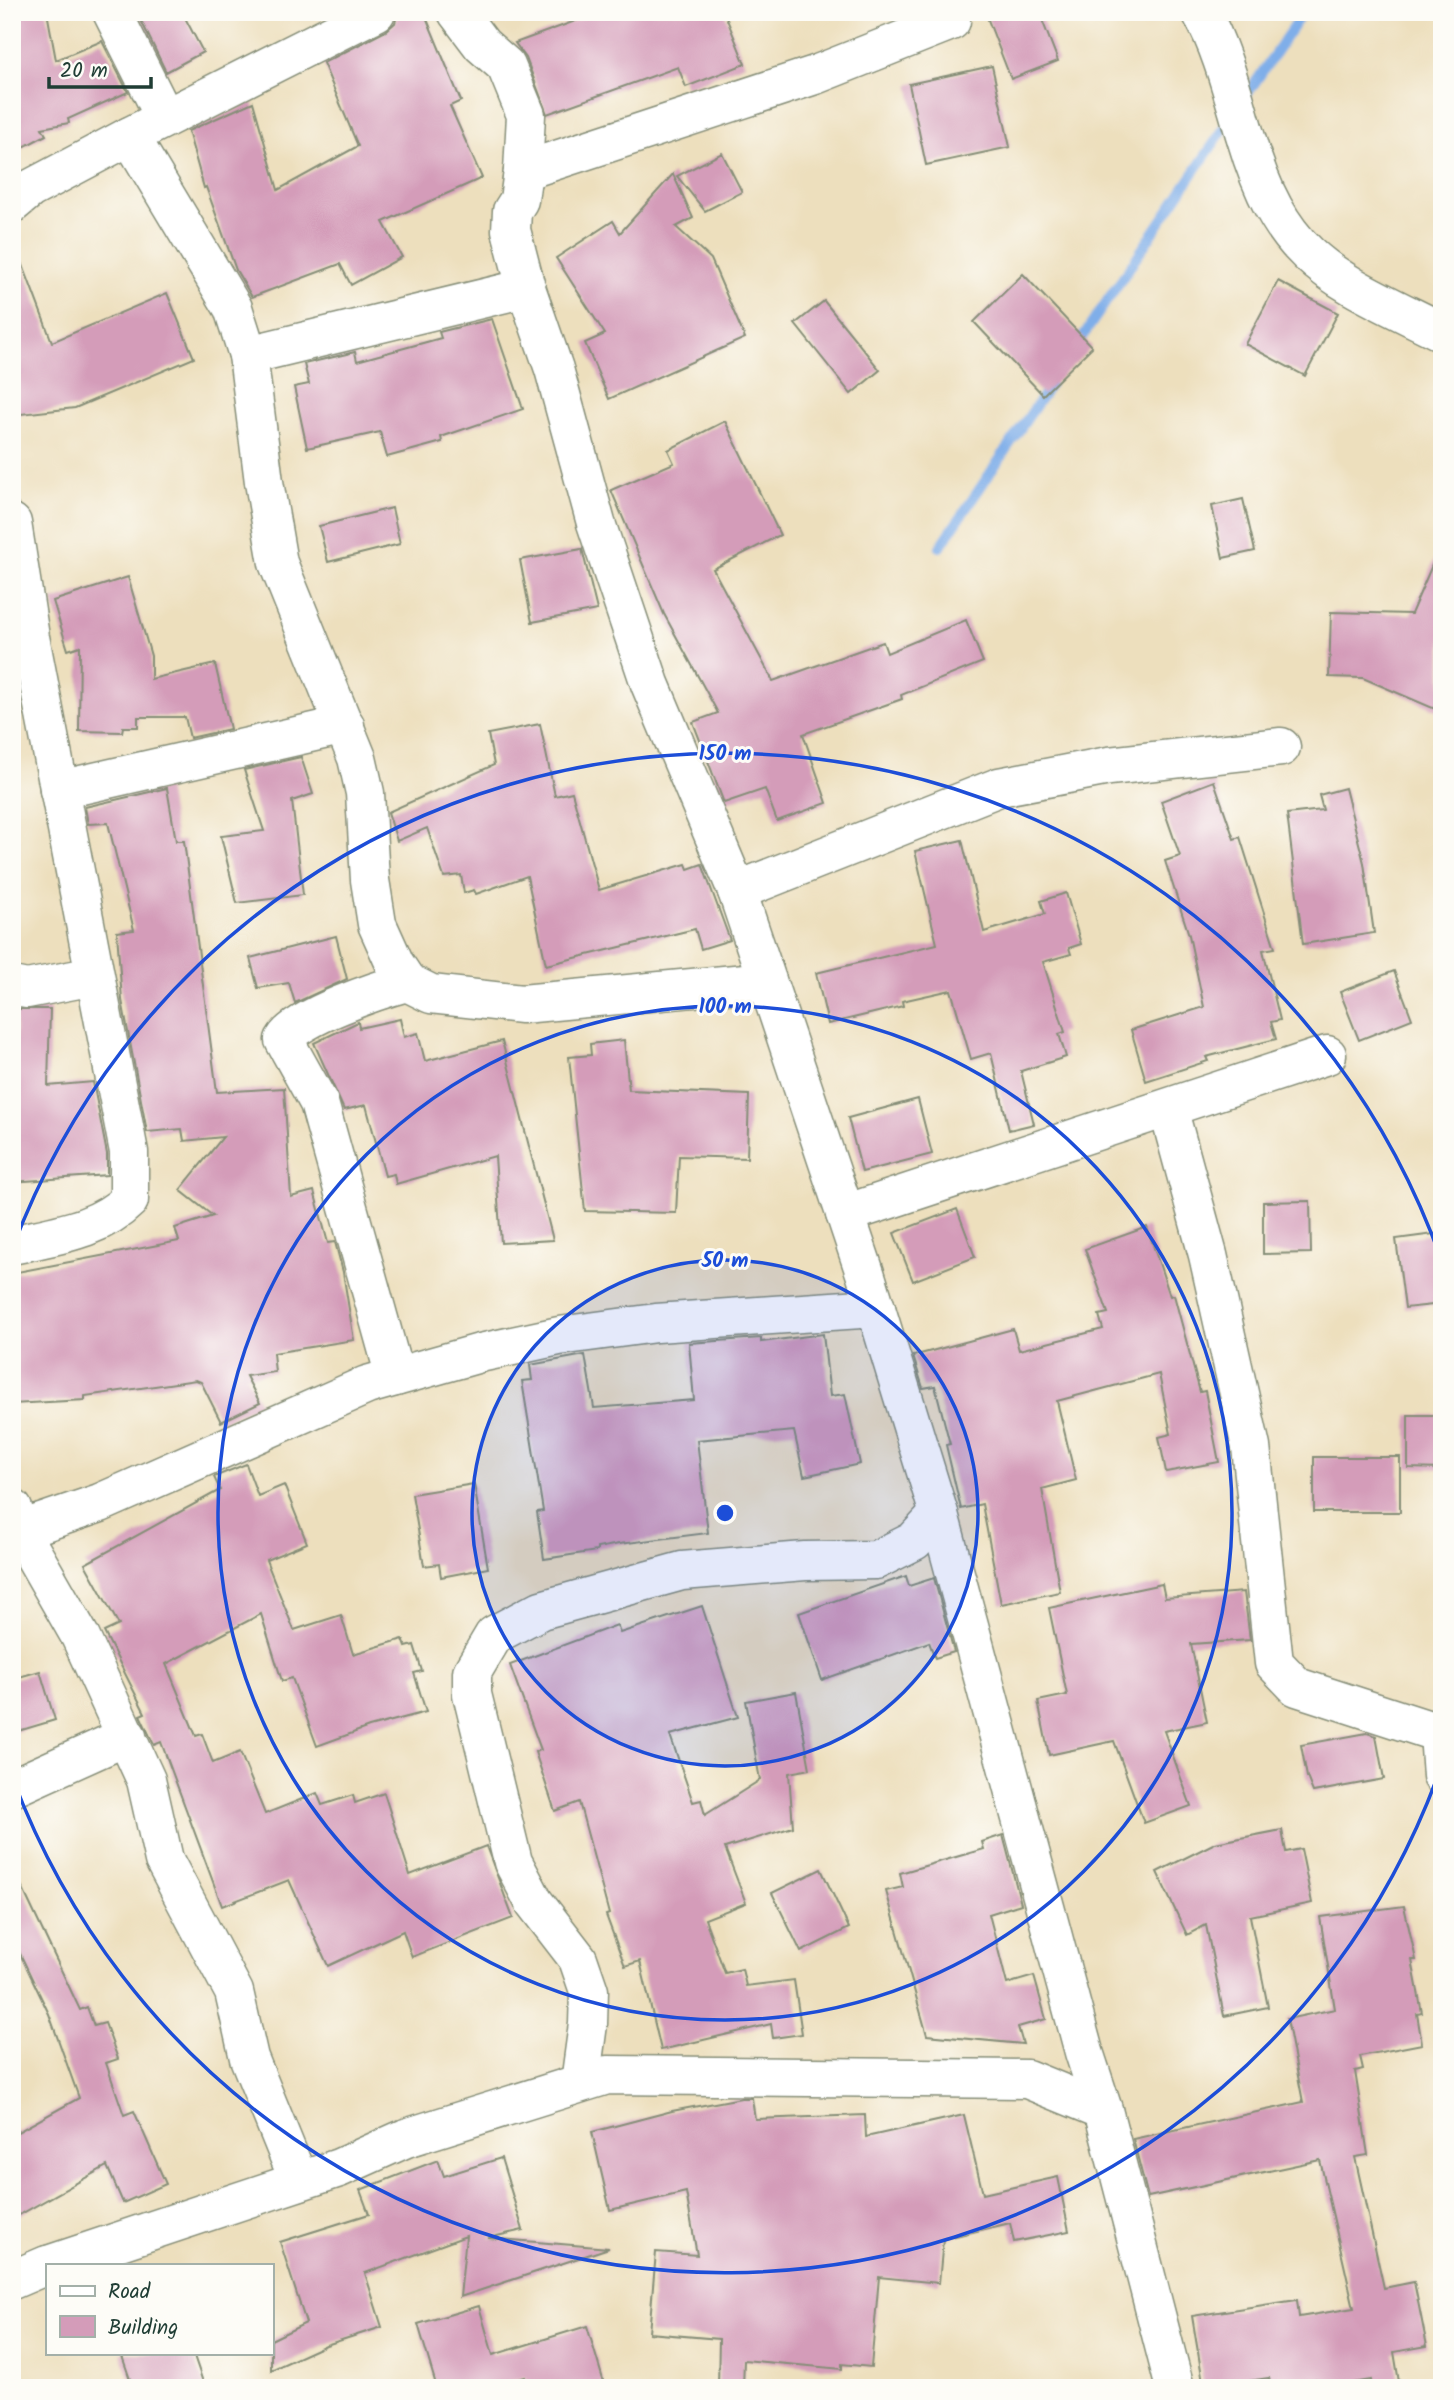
<svg xmlns="http://www.w3.org/2000/svg" width="1454" height="2400" font-family="Kalam,sans-serif">
	<style>
		.lines { fill: none; stroke-linecap: round; stroke-linejoin: round }
		.stream { stroke: #7faee9; stroke-width: 10 }
		.building { fill: #d49cb9 }
		.minor-casing { stroke: #868e78; stroke-width: 41 }
		.minor { stroke: #fff; stroke-width: 38 }
		.ring { fill: none; stroke: #1d4ed8; stroke-width: 3.5 }
		.centre { fill: #1d4ed8; stroke: #fdfcf7; stroke-width: 3.5 }
		.ring-label { font-size: 21px; text-anchor: middle; font-weight: bold; fill: #1d4ed8; stroke: #fdfcf7; stroke-width: 6; stroke-linejoin: round; paint-order: stroke }
	</style>
	<rect width="100%" height="100%" fill="#fdfcf7"/>
	<filter id="ink" filterUnits="userSpaceOnUse"><feTurbulence type="fractalNoise" baseFrequency=".0143" numOctaves="2"/><feDisplacementMap in="SourceGraphic" scale="14" xChannelSelector="R" yChannelSelector="G"/><feConvolveMatrix kernelMatrix="1 2 1 2 8 2 1 2 1" color-interpolation-filters="sRGB"/></filter>
	<filter id="wash" filterUnits="userSpaceOnUse"><feTurbulence type="fractalNoise" baseFrequency=".00686" numOctaves="4" result="noise"/><feDisplacementMap in="SourceGraphic" scale="28" xChannelSelector="R" yChannelSelector="G"/><feGaussianBlur stdDeviation="1.57" result="paint"/><feColorMatrix in="noise" values="0 0 0 0 0 0 0 0 0 0 0 0 0 0 0 0 0 1.4 0 .05"/><feComposite in="paint" operator="in"/></filter>
	<g filter="url(#wash)">
		<rect width="100%" height="100%" fill="#eddfbd"/>
		<g class="lines">
			<!-- stream -->
			<g class="stream">
				<path d="M 1244,99 L 1303,12"/>
				<path d="M 1075,348 L 1231,118"/>
				<path d="M 940,547 L 1050,385"/>
			</g>
		</g>
		<g id="blocks">
			<!-- building -->
			<g class="building">
				<path d="M 36,12 L 47,12 L 56,60 L 102,41 L 128,92 L 68,119 L 69,123 L 42,128 L 46,135 L 20,149 L 12,134 L 12,17 Z"/>
				<path d="M 137,12 L 182,12 L 203,52 L 166,72 Z"/>
				<path d="M 398,12 L 424,12 L 461,101 L 450,106 L 482,178 L 383,222 L 402,257 L 351,285 L 340,264 L 252,297 L 236,270 L 206,187 L 204,188 L 188,131 L 253,102 L 278,190 L 358,146 L 323,63 L 386,31 L 395,23 Z"/>
				<path d="M 600,12 L 724,12 L 745,64 L 686,87 L 678,67 L 547,114 L 526,58 L 515,43 Z"/>
				<path d="M 985,12 L 1039,12 L 1058,61 L 1011,79 Z"/>
				<path d="M 992,66 L 1010,147 L 926,165 L 909,84 Z"/>
				<path d="M 722,153 L 742,192 L 705,211 L 677,176 Z"/>
				<path d="M 673,174 L 693,218 L 676,227 L 711,259 L 745,338 L 609,399 L 585,343 L 605,334 L 556,258 L 613,221 L 620,233 Z"/>
				<path d="M 15,244 L 52,342 L 167,293 L 194,358 L 75,408 L 12,415 L 12,245 Z"/>
				<path d="M 1023,274 L 1092,347 L 1043,395 L 974,322 Z"/>
				<path d="M 1278,281 L 1338,313 L 1305,376 L 1245,344 Z"/>
				<path d="M 824,301 L 880,370 L 851,394 L 795,324 Z"/>
				<path d="M 492,319 L 523,409 L 441,437 L 442,442 L 387,457 L 380,432 L 307,448 L 294,387 L 309,384 L 304,364 L 355,352 L 357,361 L 441,338 L 439,332 Z"/>
				<path d="M 725,421 L 780,535 L 713,569 L 773,681 L 883,642 L 887,653 L 966,620 L 983,662 L 901,695 L 902,699 L 803,734 L 827,803 L 777,821 L 765,789 L 724,803 L 693,722 L 718,713 L 664,614 L 611,490 L 674,463 L 668,450 Z"/>
				<path d="M 1243,499 L 1255,551 L 1223,558 L 1212,506 Z"/>
				<path d="M 392,508 L 400,544 L 328,562 L 319,526 Z"/>
				<path d="M 1442,542 L 1442,712 L 1363,678 L 1329,677 L 1331,612 L 1411,614 Z"/>
				<path d="M 582,549 L 597,610 L 532,622 L 520,560 Z"/>
				<path d="M 128,577 L 151,656 L 151,679 L 215,664 L 230,729 L 190,738 L 185,717 L 138,717 L 138,727 L 123,727 L 122,732 L 79,731 L 80,646 L 68,650 L 53,601 Z"/>
				<path d="M 540,724 L 555,796 L 572,792 L 599,890 L 686,864 L 688,869 L 702,864 L 730,940 L 701,949 L 695,929 L 546,965 L 527,876 L 476,894 L 474,890 L 464,893 L 461,875 L 444,877 L 427,828 L 397,841 L 388,812 L 494,765 L 488,734 Z"/>
				<path d="M 301,757 L 313,794 L 292,801 L 303,895 L 237,903 L 221,836 L 264,831 L 244,770 Z"/>
				<path d="M 1214,781 L 1234,839 L 1240,837 L 1275,948 L 1263,950 L 1280,1020 L 1271,1022 L 1276,1039 L 1206,1057 L 1208,1061 L 1146,1081 L 1131,1030 L 1204,1007 L 1189,935 L 1165,861 L 1180,856 L 1161,801 Z"/>
				<path d="M 167,788 L 176,841 L 184,841 L 217,1092 L 284,1088 L 291,1197 L 314,1191 L 328,1243 L 335,1242 L 343,1272 L 354,1340 L 273,1353 L 275,1372 L 246,1376 L 260,1403 L 221,1422 L 201,1382 L 196,1380 L 85,1396 L 85,1400 L 12,1404 L 12,1273 L 179,1241 L 175,1228 L 213,1216 L 180,1190 L 223,1137 L 184,1141 L 182,1129 L 147,1132 L 122,1000 L 117,932 L 134,930 L 108,823 L 88,824 L 85,807 Z"/>
				<path d="M 1345,788 L 1364,863 L 1374,933 L 1303,944 L 1287,814 L 1323,810 L 1319,795 Z"/>
				<path d="M 962,840 L 984,932 L 1045,914 L 1041,901 L 1066,893 L 1081,944 L 1069,948 L 1071,954 L 1043,962 L 1065,1032 L 1059,1034 L 1066,1057 L 1021,1071 L 1034,1124 L 1009,1130 L 991,1053 L 971,1059 L 951,990 L 902,1001 L 903,1006 L 828,1024 L 816,973 L 937,944 L 915,851 Z"/>
				<path d="M 336,936 L 347,979 L 295,1003 L 289,983 L 258,988 L 250,958 Z"/>
				<path d="M 1394,971 L 1412,1019 L 1359,1040 L 1340,992 Z"/>
				<path d="M 16,1009 L 50,1009 L 48,1086 L 93,1082 L 107,1154 L 107,1175 L 12,1182 Z"/>
				<path d="M 400,1019 L 404,1037 L 418,1033 L 425,1061 L 502,1041 L 553,1240 L 501,1243 L 495,1156 L 396,1184 L 394,1174 L 385,1176 L 366,1105 L 344,1110 L 314,1043 L 358,1022 L 359,1028 Z"/>
				<path d="M 624,1040 L 629,1090 L 749,1095 L 747,1158 L 679,1156 L 676,1213 L 585,1211 L 569,1057 L 591,1055 L 590,1044 Z"/>
				<path d="M 918,1099 L 932,1154 L 862,1172 L 848,1118 Z"/>
				<path d="M 1310,1201 L 1311,1253 L 1263,1254 L 1263,1202 Z"/>
				<path d="M 957,1209 L 975,1257 L 913,1281 L 894,1233 Z"/>
				<path d="M 1147,1227 L 1170,1296 L 1174,1295 L 1200,1392 L 1205,1391 L 1219,1462 L 1166,1472 L 1159,1437 L 1171,1434 L 1159,1374 L 1057,1401 L 1076,1480 L 1042,1489 L 1060,1592 L 1001,1604 L 982,1504 L 961,1509 L 946,1445 L 950,1444 L 935,1386 L 923,1388 L 913,1356 L 1013,1329 L 1019,1350 L 1103,1329 L 1099,1315 L 1108,1313 L 1085,1249 Z"/>
				<path d="M 1442,1233 L 1442,1304 L 1405,1308 L 1396,1239 Z"/>
				<path d="M 823,1334 L 830,1396 L 845,1394 L 860,1464 L 804,1476 L 794,1431 L 697,1440 L 708,1533 L 619,1544 L 597,1548 L 597,1551 L 544,1559 L 537,1512 L 543,1511 L 522,1381 L 532,1380 L 530,1365 L 585,1355 L 594,1408 L 694,1400 L 689,1343 L 761,1338 L 761,1342 Z"/>
				<path d="M 1408,1415 L 1442,1415 L 1442,1469 L 1408,1468 Z"/>
				<rect x="1314" y="1457" width="86" height="55"/>
				<path d="M 246,1464 L 258,1496 L 284,1485 L 307,1543 L 266,1560 L 294,1630 L 341,1615 L 353,1654 L 403,1639 L 406,1647 L 414,1645 L 422,1671 L 414,1673 L 426,1712 L 369,1727 L 317,1746 L 292,1678 L 282,1681 L 261,1614 L 166,1664 L 196,1736 L 202,1734 L 213,1763 L 240,1752 L 265,1814 L 317,1793 L 322,1805 L 353,1795 L 355,1803 L 384,1793 L 410,1875 L 486,1846 L 513,1918 L 412,1957 L 403,1931 L 328,1966 L 289,1880 L 222,1906 L 161,1742 L 154,1745 L 140,1715 L 145,1713 L 104,1632 L 119,1625 L 85,1564 L 220,1490 L 214,1477 Z"/>
				<path d="M 474,1484 L 488,1568 L 441,1577 L 439,1564 L 424,1566 L 412,1494 Z"/>
				<path d="M 906,1576 L 909,1586 L 934,1578 L 954,1652 L 935,1658 L 929,1642 L 822,1680 L 799,1613 Z"/>
				<path d="M 1162,1584 L 1165,1598 L 1244,1592 L 1250,1640 L 1191,1644 L 1207,1722 L 1164,1731 L 1191,1806 L 1144,1823 L 1114,1741 L 1049,1755 L 1038,1701 L 1067,1695 L 1049,1608 Z"/>
				<path d="M 702,1606 L 738,1717 L 670,1735 L 693,1802 L 701,1800 L 705,1815 L 760,1780 L 746,1701 L 796,1692 L 810,1769 L 789,1773 L 793,1827 L 725,1848 L 746,1903 L 705,1919 L 725,1973 L 742,1969 L 746,1986 L 794,1980 L 802,2034 L 773,2038 L 771,2024 L 661,2050 L 640,1961 L 625,1966 L 606,1915 L 609,1914 L 579,1802 L 555,1811 L 535,1752 L 541,1750 L 510,1665 L 617,1625 L 620,1633 Z"/>
				<path d="M 40,1671 L 55,1720 L 12,1733 L 12,1679 Z"/>
				<path d="M 1367,1733 L 1376,1736 L 1384,1779 L 1313,1792 L 1307,1777 L 1301,1745 Z"/>
				<path d="M 1282,1830 L 1286,1852 L 1301,1849 L 1312,1903 L 1250,1916 L 1268,2007 L 1224,2016 L 1206,1925 L 1187,1935 L 1157,1872 L 1215,1843 Z"/>
				<path d="M 1003,1835 L 1021,1904 L 989,1914 L 1007,1984 L 1034,1976 L 1046,2019 L 1018,2027 L 1023,2044 L 927,2035 L 886,1891 L 903,1887 L 900,1873 L 984,1849 L 982,1842 Z"/>
				<path d="M 12,1866 L 80,2010 L 87,2007 L 94,2026 L 105,2023 L 118,2059 L 106,2063 L 124,2115 L 134,2111 L 166,2184 L 123,2203 L 107,2166 L 12,2219 L 12,2135 L 79,2098 L 49,2014 L 12,1937 Z"/>
				<path d="M 821,1869 L 849,1928 L 801,1952 L 772,1893 Z"/>
				<path d="M 1404,1906 L 1416,1960 L 1412,1960 L 1422,2013 L 1417,2014 L 1422,2044 L 1360,2056 L 1363,2069 L 1355,2071 L 1368,2155 L 1355,2157 L 1384,2288 L 1414,2282 L 1427,2346 L 1394,2352 L 1400,2388 L 1372,2388 L 1371,2380 L 1325,2388 L 1316,2388 L 1315,2380 L 1271,2386 L 1269,2378 L 1204,2388 L 1192,2316 L 1297,2300 L 1299,2317 L 1354,2308 L 1320,2160 L 1148,2197 L 1133,2139 L 1303,2102 L 1287,2019 L 1335,2009 L 1320,1917 Z"/>
				<path d="M 741,2098 L 752,2098 L 755,2119 L 865,2115 L 866,2137 L 964,2115 L 983,2194 L 1058,2177 L 1069,2231 L 1014,2242 L 1010,2223 L 943,2239 L 939,2283 L 879,2277 L 871,2367 L 842,2364 L 842,2369 L 744,2360 L 743,2388 L 718,2388 L 719,2339 L 649,2333 L 656,2252 L 697,2255 L 686,2192 L 610,2210 L 592,2132 L 672,2111 Z"/>
				<path d="M 501,2158 L 523,2230 L 488,2238 L 609,2248 L 460,2297 L 466,2236 L 365,2273 L 382,2327 L 326,2345 L 271,2370 L 271,2340 L 306,2323 L 280,2242 L 369,2214 L 360,2190 L 438,2160 L 444,2176 Z"/>
				<path d="M 479,2306 L 493,2355 L 587,2326 L 604,2383 L 590,2388 L 528,2388 L 525,2377 L 489,2388 L 437,2388 L 418,2324 Z"/>
				<path d="M 121,2353 L 193,2353 L 205,2388 L 133,2388 Z"/>
			</g>
		</g>
	</g>
	<g filter="url(#ink)">
		<use href="#blocks" fill-opacity="0" stroke="#868e78" stroke-width="2"/>
		<g class="lines">
			<!-- minor casing -->
			<g class="minor-casing">
				<g id="minor">
					<path d="M 112,12 L 165,118"/>
					<path d="M 457,12 L 482,45 L 506,66 L 526,115 L 523,171 L 519,200 L 512,211 L 511,230 L 526,288 L 554,369 L 596,523 L 650,684 L 737,891 L 866,1276 L 939,1514 L 1084,2052 L 1103,2110 L 1175,2388"/>
					<path d="M 1201,12 C 1223,51 1233,96 1246,138 C 1283,264 1333,277 1442,332"/>
					<path d="M 130,136 L 233,308 L 248,355 L 264,482 L 278,563 L 357,758 L 365,793 L 370,880 L 377,924 L 395,964 L 407,982 L 431,994 L 522,1004 L 767,981"/>
					<path d="M 523,171 L 815,75 L 951,21"/>
					<path d="M 12,204 L 30,189 L 130,136 L 376,12"/>
					<path d="M 248,355 L 526,288"/>
					<path d="M 12,523 L 30,637 L 129,1152 L 129,1200 C 98,1231 53,1235 12,1245"/>
					<path d="M 59,790 L 345,725"/>
					<path d="M 737,891 L 999,787 L 1109,766 L 1281,747"/>
					<path d="M 12,986 L 27,989 L 94,976"/>
					<path d="M 1168,1108 L 1208,1255 L 1251,1447 L 1274,1663 L 1297,1687 L 1442,1734"/>
					<path d="M 845,1214 L 1327,1055"/>
					<path d="M 395,1377 L 319,1103 L 284,1040 C 296,1017 381,989 407,982"/>
					<path d="M 13,1509 L 20,1531 L 80,1636 L 146,1780 L 164,1860 L 234,1992 L 249,2058 L 299,2181"/>
					<path d="M 12,1533 L 100,1503 L 367,1385 L 480,1353 L 559,1336 L 656,1323 L 876,1308"/>
					<path d="M 1439,1733 L 1442,1776"/>
					<path d="M 12,1788 L 127,1736"/>
					<path d="M 580,2083 L 588,2024 L 589,1991 L 578,1959 L 534,1902 L 513,1862 L 472,1694 L 472,1672 L 494,1635 L 541,1610 L 682,1571 L 805,1561 L 876,1560 L 914,1541 L 939,1514"/>
					<path d="M 48,2265 L 339,2168 L 406,2138 L 607,2075 L 1027,2079 L 1103,2110"/>
					<path d="M 12,2280 L 47,2265"/>
				</g>
			</g>
			<!-- minor -->
			<use href="#minor" class="minor"/>
		</g>
	</g>
	<!-- distance rings -->
	<circle cx="725" cy="1513" r="253" fill="#1d4ed8" fill-opacity=".12"/>
	<g class="ring">
		<circle cx="725" cy="1513" r="253"/>
		<circle cx="725" cy="1513" r="507"/>
		<path d="M1441 1767A760 760 0 0 1 13 1779M13 1247A760 760 0 0 1 1441 1259"/>
	</g>
	<circle cx="725" cy="1513" r="10" class="centre"/>
	<g class="ring-label">
		<text x="725" y="760">150 m</text>
		<text x="725" y="1013">100 m</text>
		<text x="725" y="1267">50 m</text>
	</g>
	<!-- margin -->
	<rect width="1454" height="2400" fill="none" stroke="#fdfcf7" stroke-width="42"/>
	<!-- legend -->
	<rect x="46" y="2264" width="228" height="91" fill="#fdfcf7" stroke="#a4b0a9" stroke-width="2"/>
	<rect x="60" y="2286" width="35" height="10" fill="#ffffff" stroke="#a4b0a9" stroke-width="2"/>
	<text x="108" y="2298" font-size="21" fill="#1f3d34">Road</text>
	<rect x="60" y="2316" width="35" height="21" fill="#d49cb9" stroke="#a4b0a9" stroke-width="2"/>
	<text x="108" y="2334" font-size="21" fill="#1f3d34">Building</text>
	<!-- scale -->
	<path d="M49 77v10h102v-10" fill="none" stroke="#1f3d34" stroke-width="3.5"/>
	<text x="60" y="77" font-size="21" fill="#1f3d34" stroke="#fdfcf7" stroke-width="5" paint-order="stroke">20 m</text>
</svg>
